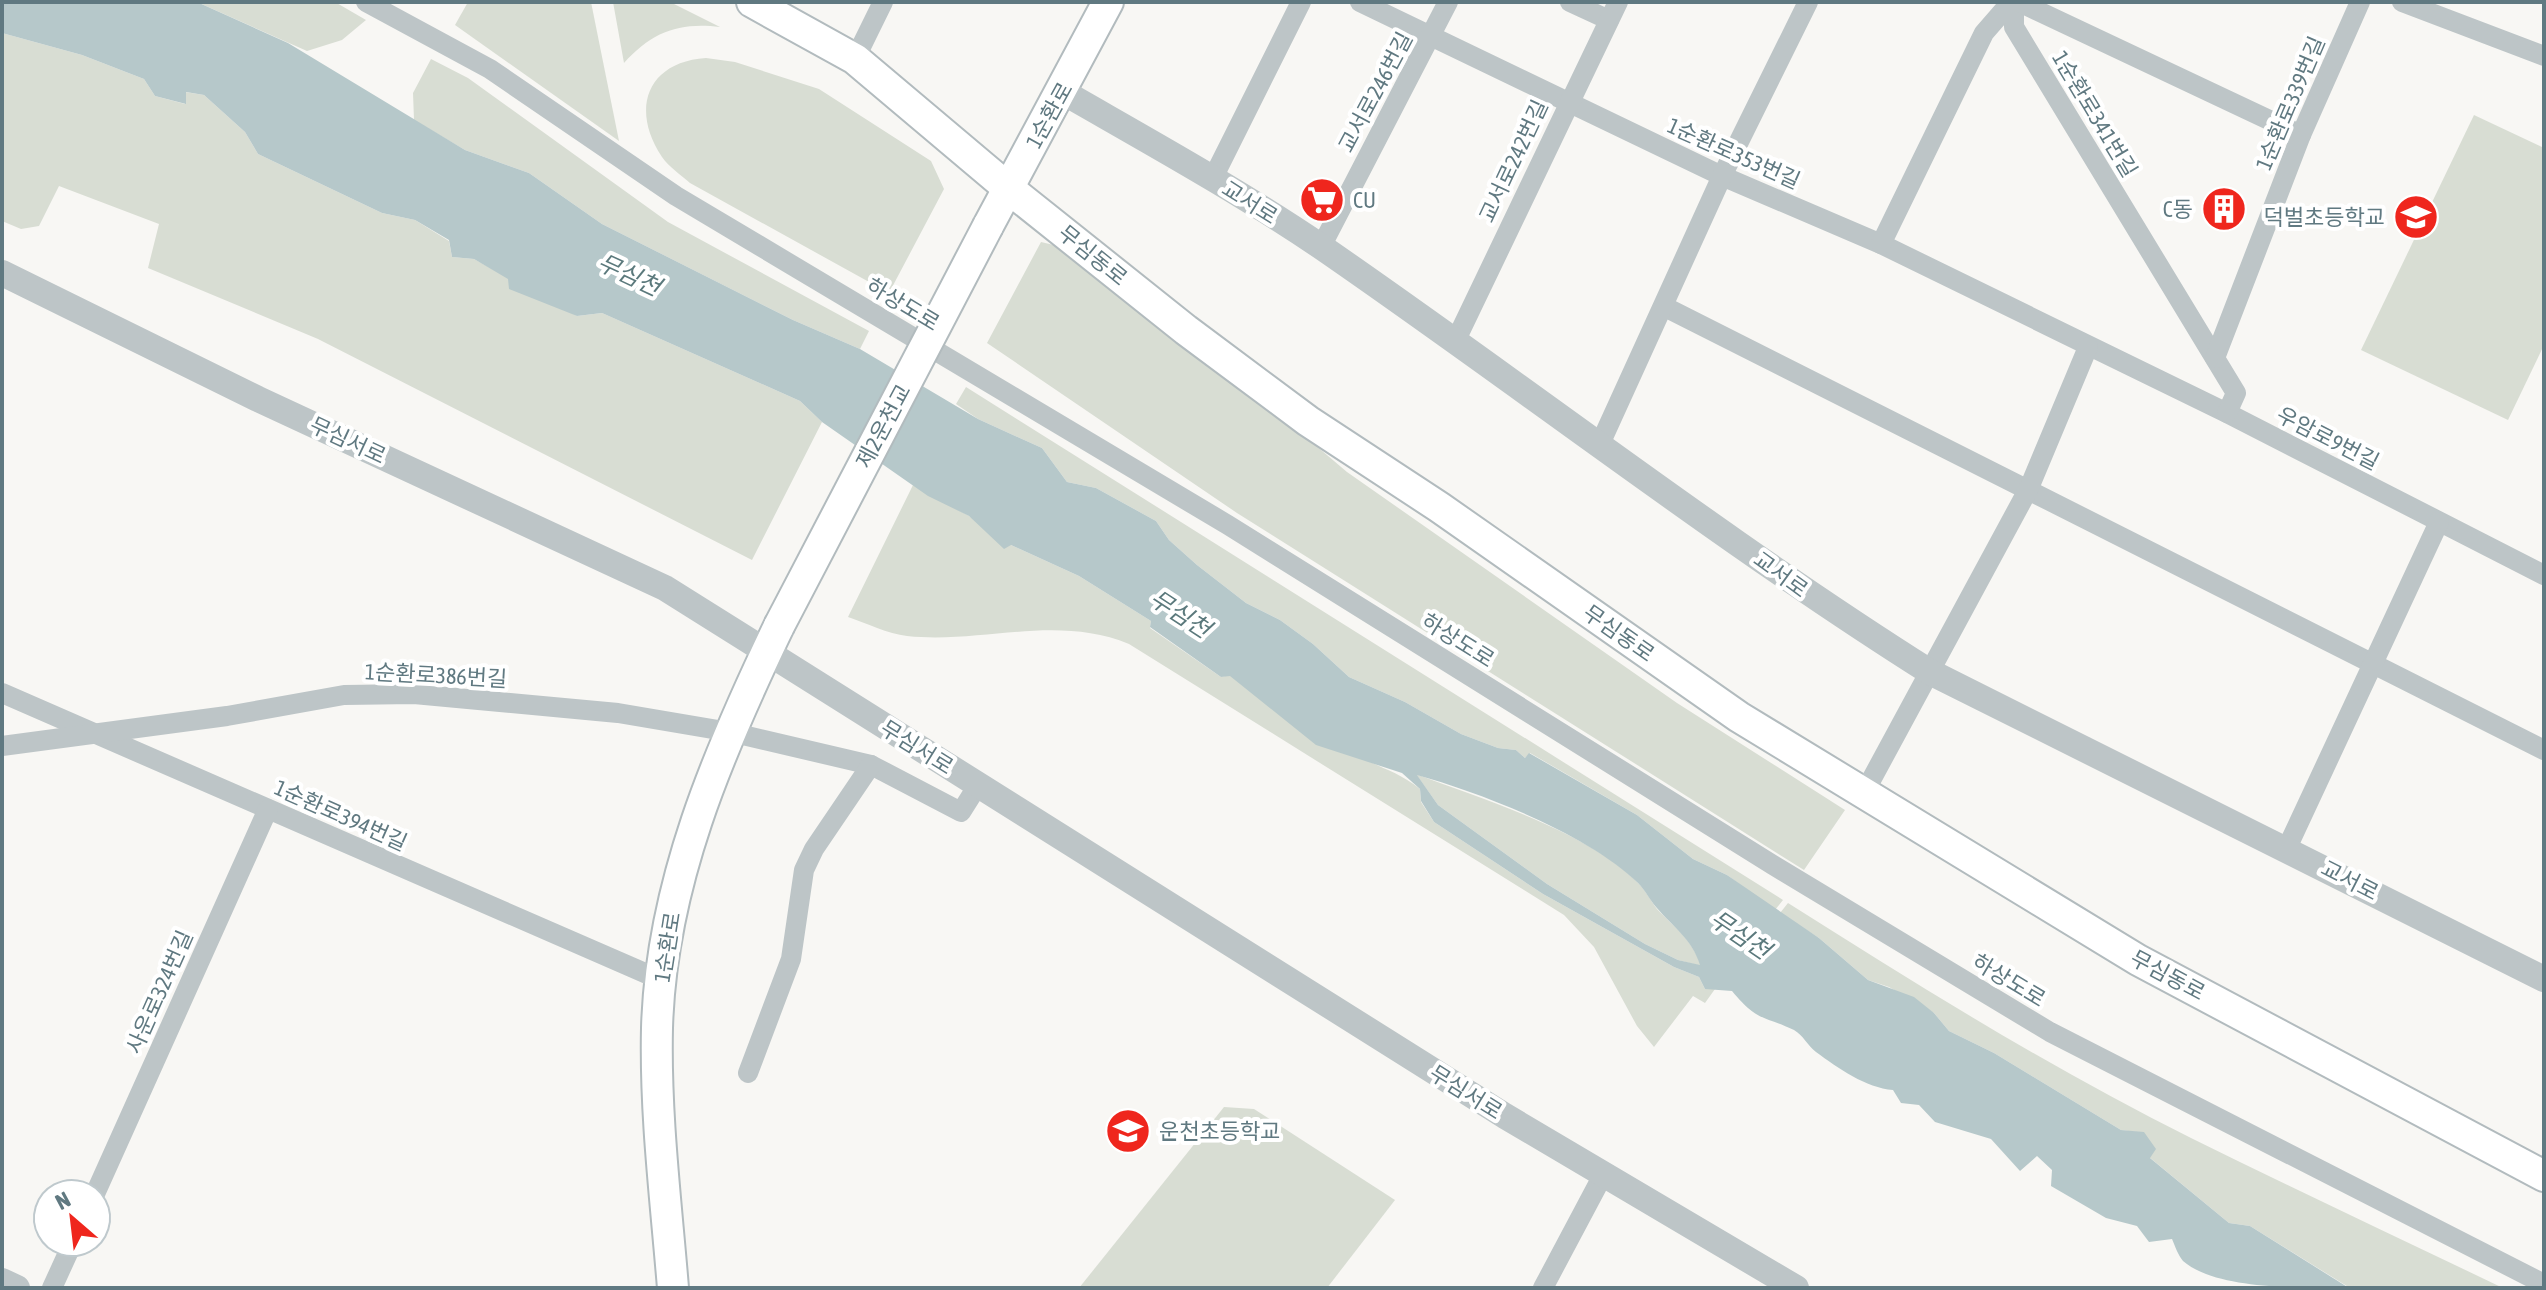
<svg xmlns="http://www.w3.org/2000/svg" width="2546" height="1290" font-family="'Asap Condensed','Noto Sans KR',sans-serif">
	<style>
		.green { fill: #d8ddd3 }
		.water { fill: #b6c8ca; fill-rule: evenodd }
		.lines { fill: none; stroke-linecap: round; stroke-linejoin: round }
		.secondary-casing { stroke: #b2bbbe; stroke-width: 34 }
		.minor { stroke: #bdc5c7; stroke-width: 20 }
		.tertiary { stroke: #bdc5c7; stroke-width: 26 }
		.secondary { stroke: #fff; stroke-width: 30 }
		.secondary-bridge-casing { stroke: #b2bbbe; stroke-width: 34; stroke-linecap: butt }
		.secondary-bridge { stroke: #fff; stroke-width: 30 }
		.labels { text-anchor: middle; stroke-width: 8; stroke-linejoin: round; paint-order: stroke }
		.street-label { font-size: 22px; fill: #607981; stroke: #fff }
		.poi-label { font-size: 22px; fill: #607981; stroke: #fff; text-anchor: start }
		.water-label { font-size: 24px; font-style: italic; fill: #5b797c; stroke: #fff }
	</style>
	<rect width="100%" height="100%" fill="#f8f7f4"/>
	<!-- green -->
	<g class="green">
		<path d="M 197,2 L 335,2 L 366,20 L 342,40 L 307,51 Z"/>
		<path d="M 468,2 L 591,2 L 619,141 L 455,25 Z"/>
		<path d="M 613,2 L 670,2 L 720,27 C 679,22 652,32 624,63 Z"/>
		<path d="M 2,33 L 82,55 L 144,79 L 155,96 L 185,104 L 185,92 L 204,95 L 245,132 L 258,154 L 382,213 L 415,220 L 449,241 L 452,257 L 474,259 L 577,316 L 602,313 L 800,401 L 822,422 L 752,560 L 318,339 L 148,268 L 159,224 L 59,186 L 39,226 L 21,229 L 2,221 Z"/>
		<path d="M 706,58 L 735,62 L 819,89 L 931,161 L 944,189 L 889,293 L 690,183 C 681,175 669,167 662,157 C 630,109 647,62 706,58 Z"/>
		<path d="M 431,59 L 468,78 L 668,222 L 869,331 L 860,349 L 793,320 L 602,224 L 529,173 L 465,150 L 414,120 L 413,93 Z"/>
		<path d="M 2474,115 L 2544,148 L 2544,345 L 2508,420 L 2361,350 Z"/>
		<path d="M 1041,242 L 1058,246 L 1261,399 L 1347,472 L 1677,703 L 1845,810 L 1804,870 L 1237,513 L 987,343 Z"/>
		<path d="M 966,387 L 1783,900 L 1775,910 L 1727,875 L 1693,859 L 1637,815 L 1530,753 L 1525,758 L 1516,750 L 1498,748 L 1461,734 L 1405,702 L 1349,677 L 1313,644 L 1280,620 L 1246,603 L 1197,565 L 1169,540 L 1156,521 L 1096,488 L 1067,482 L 1042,448 L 978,419 L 956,404 Z"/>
		<path d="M 913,485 L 969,516 L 1011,545 L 1079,576 L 1151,621 L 1150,628 L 1221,677 L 1230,675 C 1272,706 1317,731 1361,757 C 1384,770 1399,772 1420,789 L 1421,802 L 1434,822 L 1543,894 L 1674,967 L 1699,977 L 1705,989 L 1715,989 L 1705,1003 L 1693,996 L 1654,1047 L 1637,1026 L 1594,947 L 1564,915 L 1129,644 C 1056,614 982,644 907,636 C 888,634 866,623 848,617 Z"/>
		<path d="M 1416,774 C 1482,799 1590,832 1639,884 C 1646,891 1651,901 1657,909 C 1675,928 1692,939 1701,966 L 1678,960 L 1645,944 L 1547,884 L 1438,805 Z"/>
		<path d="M 1788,903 C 1919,986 2052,1069 2191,1138 C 2294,1189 2399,1238 2503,1288 L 2350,1288 L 2250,1226 L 2229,1223 L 2149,1157 L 2144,1133 L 2121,1130 L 1994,1053 L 1949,1031 L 1934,1013 L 1889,987 L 1868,980 L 1819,938 L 1780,913 Z"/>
		<path d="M 1224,1107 L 1254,1109 L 1395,1200 L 1327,1288 L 1079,1288 Z"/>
	</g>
	<!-- water -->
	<path class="water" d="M 2,2 L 197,2 L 288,43 L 465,150 L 529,173 L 602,224 L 793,320 L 860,349 L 978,419 L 1042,448 L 1067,482 L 1096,488 L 1156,521 L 1169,540 L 1197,565 L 1246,603 L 1280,620 L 1313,644 L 1349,677 L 1405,702 L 1461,734 L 1498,748 L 1516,750 L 1525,758 L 1529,753 L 1637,815 L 1693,859 L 1727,875 L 1819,938 L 1868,980 L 1914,997 L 1934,1013 L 1949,1031 L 1994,1053 L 2121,1130 L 2144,1132 L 2156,1149 L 2150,1158 L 2229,1223 L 2250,1226 L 2349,1288 C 2303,1288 2216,1290 2183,1261 C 2178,1255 2175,1246 2172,1239 L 2149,1242 L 2137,1226 L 2106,1218 L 2051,1186 L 2052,1170 L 2037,1156 L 2020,1171 L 1991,1139 L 1935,1122 L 1919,1105 L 1901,1103 L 1893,1090 C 1866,1088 1838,1068 1816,1052 C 1808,1046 1803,1035 1794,1030 C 1762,1015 1758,1022 1732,991 L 1705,989 L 1699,977 L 1674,967 L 1543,894 L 1434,822 L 1421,801 L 1420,789 L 1402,773 L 1316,745 L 1230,676 L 1221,677 L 1150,627 L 1151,621 L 1079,576 L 1011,545 L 1004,549 L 969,516 L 928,496 L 822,422 L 800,401 L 602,313 L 577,316 L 509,289 L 508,279 L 474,259 L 452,257 L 449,240 L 415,220 L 382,213 L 258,154 L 245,132 L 204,95 L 186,92 L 186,104 L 155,96 L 144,79 L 82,55 L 2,33 ZM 1417,775 C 1482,793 1589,835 1638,883 C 1645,890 1650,900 1656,907 C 1674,928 1692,939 1700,965 L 1678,960 L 1645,944 L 1547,884 L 1438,805 Z"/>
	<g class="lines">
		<!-- secondary casing -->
		<g class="secondary-casing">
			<g id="secondary">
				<path d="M 752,2 L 855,59 L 1008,188 L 1186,330 L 1308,421 L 1439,507 L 1739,717 L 2138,960 L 2544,1176"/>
				<path d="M 988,226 L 1108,2"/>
				<path d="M 673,1288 C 666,1202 655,1115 657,1028 C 661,885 718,753 779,626"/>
			</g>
		</g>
		<!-- minor -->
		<g class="minor">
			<path d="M 366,2 L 490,69 L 676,196 L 1228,525 L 1773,865 L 2050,1032 L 2544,1284"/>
			<path d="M 1360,2 L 1722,176 L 1881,244 L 2227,413 L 2544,575"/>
			<path d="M 1570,2 L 1609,20"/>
			<path d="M 2014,2 L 2014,27 L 2236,393 L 2227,413"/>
			<path d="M 2019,2 L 2301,135"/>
			<path d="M 2402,2 L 2544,56"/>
			<path d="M 855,59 L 883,2"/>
			<path d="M 1213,178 L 1301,2"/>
			<path d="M 1881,244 L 1984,33 L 2011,2"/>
			<path d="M 1321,247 L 1448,2"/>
			<path d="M 1665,307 L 2544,750"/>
			<path d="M 1455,342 L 1618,2"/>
			<path d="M 2215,358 L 2301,135 L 2360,2"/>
			<path d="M 1600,444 L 1722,176 L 1808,2"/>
			<path d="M 2,693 L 661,980"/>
			<path d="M 2,746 L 227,716 L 344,695 L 414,694 L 618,713 L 730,732 L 871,765 L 961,812 L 978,785"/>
			<path d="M 1863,795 L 2029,488 L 2088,347"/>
			<path d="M 2287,848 L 2439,522"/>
			<path d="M 748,1073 L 791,959 L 804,870 L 814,849 L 871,765"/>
			<path d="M 95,1194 L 268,809"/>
			<path d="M 52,1288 L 73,1242"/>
			<path d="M 1543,1288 L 1603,1175"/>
		</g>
		<!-- tertiary -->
		<g class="tertiary">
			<path d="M 1063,92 C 1150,142 1239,191 1323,248 C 1526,388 1721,540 1930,672 L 2544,979"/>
			<path d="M 2,273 L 258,399 L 665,588 L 1505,1116 L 1796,1288"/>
			<path d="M 2,1281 L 17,1288"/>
		</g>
		<!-- secondary -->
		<use href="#secondary" class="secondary"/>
		<!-- secondary-bridge casing -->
		<g class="secondary-bridge-casing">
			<path id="secondary-bridge" d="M 779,626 L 988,226"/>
		</g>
		<!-- secondary-bridge -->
		<use href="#secondary-bridge" class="secondary-bridge"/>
	</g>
	<!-- icons -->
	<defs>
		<g id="supermarket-disc" transform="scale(2.3)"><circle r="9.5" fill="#ef261d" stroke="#fff"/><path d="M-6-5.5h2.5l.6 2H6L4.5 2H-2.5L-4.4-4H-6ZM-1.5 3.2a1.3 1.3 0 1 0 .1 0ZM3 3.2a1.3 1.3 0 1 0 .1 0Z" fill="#fff"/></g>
		<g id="building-disc" transform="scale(2.3)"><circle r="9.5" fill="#ef261d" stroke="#fff"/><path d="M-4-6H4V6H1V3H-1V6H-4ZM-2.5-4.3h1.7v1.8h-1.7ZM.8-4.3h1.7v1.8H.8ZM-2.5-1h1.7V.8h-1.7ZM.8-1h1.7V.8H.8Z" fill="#fff"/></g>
		<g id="school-disc" transform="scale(2.3)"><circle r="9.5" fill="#ef261d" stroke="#fff"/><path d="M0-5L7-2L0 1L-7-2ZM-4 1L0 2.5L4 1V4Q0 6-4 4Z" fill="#fff"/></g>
	</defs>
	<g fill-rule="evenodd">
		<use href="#supermarket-disc" x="1322" y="200"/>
		<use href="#building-disc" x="2224" y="209"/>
		<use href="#school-disc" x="2416" y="217"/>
		<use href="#school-disc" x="1128" y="1131"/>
	</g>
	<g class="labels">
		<!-- street labels -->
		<g class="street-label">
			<text transform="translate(1375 92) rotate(-62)" y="8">교서로246번길</text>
			<text transform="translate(2290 103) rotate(-67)" y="8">1순환로339번길</text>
			<text transform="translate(2095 114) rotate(59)" y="8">1순환로341번길</text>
			<text transform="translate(1049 115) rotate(-61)" y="8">1순환로</text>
			<text transform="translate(1734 153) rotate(24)" y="8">1순환로353번길</text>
			<text transform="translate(1513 161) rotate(-65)" y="8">교서로242번길</text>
			<text transform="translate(1250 202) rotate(32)" y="8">교서로</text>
			<text transform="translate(1093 255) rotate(39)" y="8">무심동로</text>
			<text transform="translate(903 304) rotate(31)" y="8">하상도로</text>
			<text transform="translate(883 426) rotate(-62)" y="8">제2운천교</text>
			<text transform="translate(2328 438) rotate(27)" y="8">우암로9번길</text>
			<text transform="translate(348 440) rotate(25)" y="8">무심서로</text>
			<text transform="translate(1781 574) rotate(36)" y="8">교서로</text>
			<text transform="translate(1619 633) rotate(35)" y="8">무심동로</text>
			<text transform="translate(1458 640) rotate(32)" y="8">하상도로</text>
			<text transform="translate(436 675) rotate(3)" y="8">1순환로386번길</text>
			<text transform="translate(917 747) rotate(32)" y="8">무심서로</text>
			<text transform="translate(341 815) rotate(24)" y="8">1순환로394번길</text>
			<text transform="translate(2350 880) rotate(27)" y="8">교서로</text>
			<text transform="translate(667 947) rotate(-81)" y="8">1순환로</text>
			<text transform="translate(2168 975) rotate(28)" y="8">무심동로</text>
			<text transform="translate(2009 980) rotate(31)" y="8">하상도로</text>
			<text transform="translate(159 992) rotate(-66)" y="8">사운로324번길</text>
			<text transform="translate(1466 1092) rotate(32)" y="8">무심서로</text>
		</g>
		<!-- poi labels -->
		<g class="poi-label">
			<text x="1353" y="208">CU</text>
			<text x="2193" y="217" text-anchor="end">C동</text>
			<text x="2385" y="225" text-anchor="end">덕벌초등학교</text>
			<text x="1159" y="1139">운천초등학교</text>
		</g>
		<!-- water labels -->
		<g class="water-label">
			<text transform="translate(629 275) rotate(25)" y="8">무심천</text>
			<text transform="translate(1180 614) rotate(33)" y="8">무심천</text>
			<text transform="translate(1740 935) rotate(34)" y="8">무심천</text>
		</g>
	</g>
	<!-- border -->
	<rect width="2546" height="1290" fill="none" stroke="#607981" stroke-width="8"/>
	<!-- north arrow -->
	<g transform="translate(72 1218) rotate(332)"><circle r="38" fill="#ffffff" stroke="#bfc9cd" stroke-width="2"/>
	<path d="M0-6L14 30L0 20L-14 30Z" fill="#ef261d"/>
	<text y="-12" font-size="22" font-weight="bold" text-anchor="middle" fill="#607981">N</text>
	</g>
</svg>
